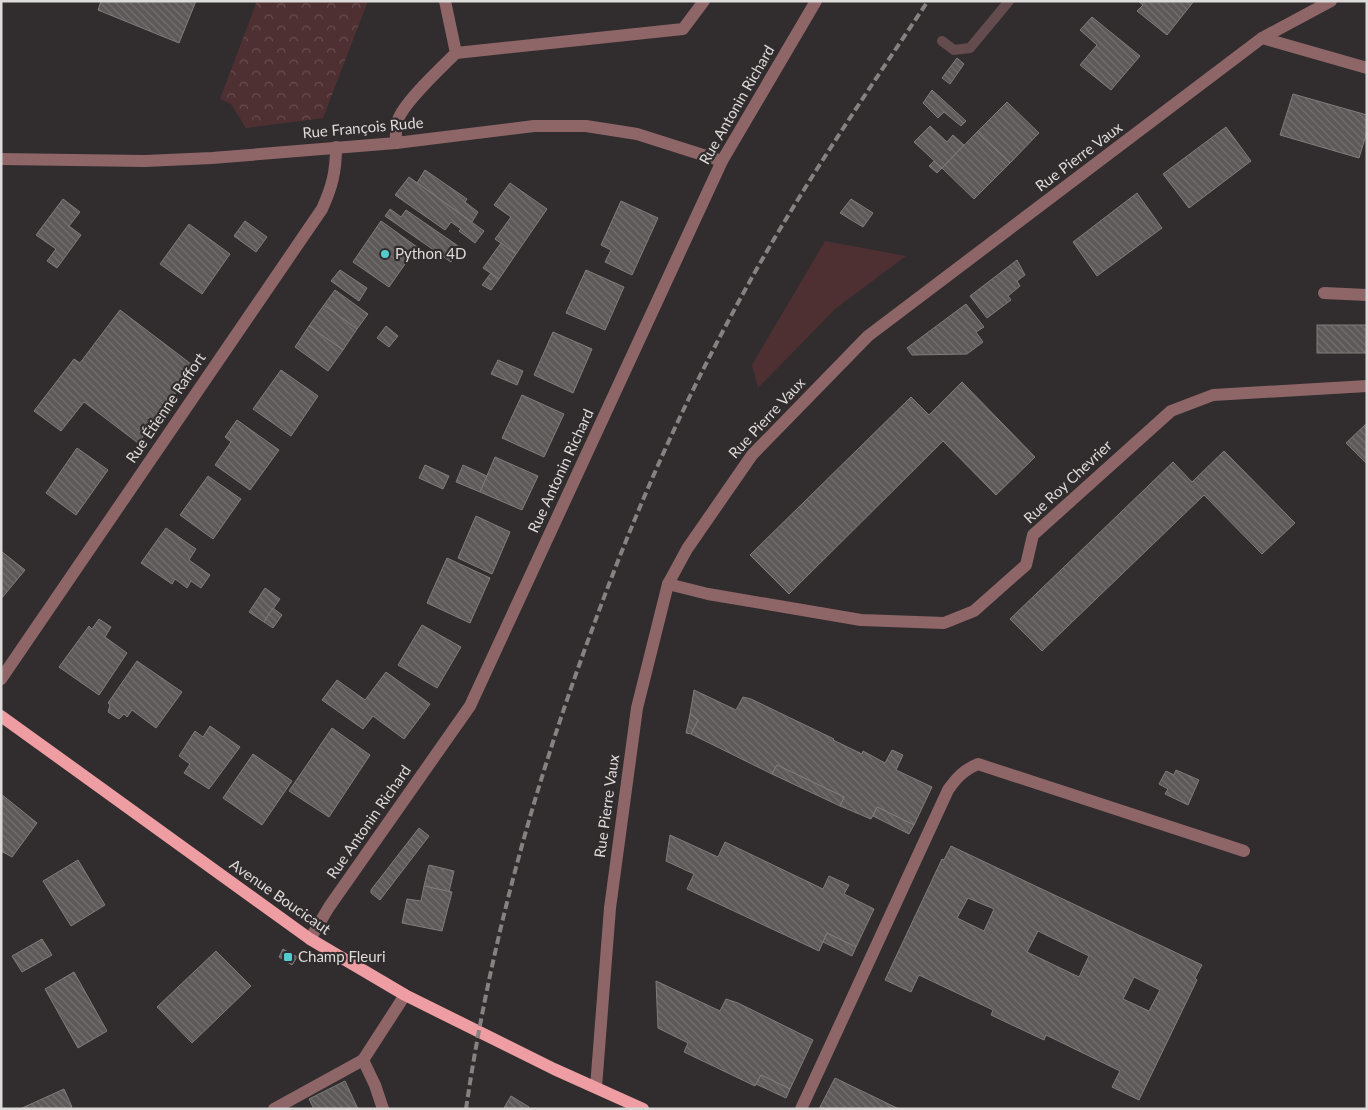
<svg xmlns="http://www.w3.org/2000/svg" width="1368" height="1110" font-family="Lato,sans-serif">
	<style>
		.grass { fill: #4e3032 }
		.park { fill: url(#park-crowns) }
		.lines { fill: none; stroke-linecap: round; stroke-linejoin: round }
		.stream { stroke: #634b4e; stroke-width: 10 }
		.building { fill: url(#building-back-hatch); stroke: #817c7c; fill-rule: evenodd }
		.minor { stroke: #8e6668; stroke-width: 12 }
		.major { stroke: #ee9da2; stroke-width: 12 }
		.rail { stroke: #868282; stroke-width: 4; stroke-dasharray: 8 4; stroke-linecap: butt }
		.poi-dot { fill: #52cdcd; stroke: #312c2d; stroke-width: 2 }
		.labels { text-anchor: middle; stroke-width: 4.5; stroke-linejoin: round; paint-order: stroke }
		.street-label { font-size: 15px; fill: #dedbdb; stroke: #312c2d }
		.poi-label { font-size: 15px; fill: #dedbdb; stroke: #312c2d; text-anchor: start }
	</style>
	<defs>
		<pattern id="park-crowns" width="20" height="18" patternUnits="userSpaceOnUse" patternTransform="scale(1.25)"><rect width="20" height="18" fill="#4e3032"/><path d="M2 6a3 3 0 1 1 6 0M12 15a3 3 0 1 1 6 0" fill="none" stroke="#674d4f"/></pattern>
		<pattern id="building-back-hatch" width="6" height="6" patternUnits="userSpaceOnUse" patternTransform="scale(1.25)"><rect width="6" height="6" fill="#5d5959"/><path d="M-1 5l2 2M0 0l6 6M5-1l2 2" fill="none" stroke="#747070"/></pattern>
	</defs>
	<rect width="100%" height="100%" fill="#312c2d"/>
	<!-- grass -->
	<path class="grass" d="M 825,241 L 906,256 L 835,309 L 758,388 L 752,365 Z"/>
	<!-- park -->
	<path class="park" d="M 257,1 L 368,1 L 323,118 L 246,128 L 231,104 L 220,99 Z"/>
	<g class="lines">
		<!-- stream -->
		<path class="stream" d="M 942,41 L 954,50 L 970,48 L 1009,1"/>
	</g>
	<!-- building -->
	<g class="building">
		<path d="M 101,1 L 196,1 L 179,43 L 98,10 Z"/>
		<path d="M 1138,1 L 1194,1 L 1167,35 L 1137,11 L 1143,5 Z"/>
		<path d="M 1092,17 L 1140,56 L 1111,90 L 1080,65 L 1097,45 L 1080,30 Z"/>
		<path d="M 957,58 L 964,64 L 950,84 L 942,78 Z"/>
		<path d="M 932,90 L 966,121 L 961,126 L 944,112 L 938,118 L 923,103 Z"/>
		<path d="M 1293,94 L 1367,115 L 1367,132 L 1359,158 L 1280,135 Z"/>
		<path d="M 1007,102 L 1039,133 L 1010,163 L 977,132 Z"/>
		<path d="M 930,126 L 947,142 L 953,135 L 964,145 L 942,168 L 914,142 Z"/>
		<path d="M 1226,127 L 1251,161 L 1189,208 L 1163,174 Z"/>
		<path d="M 977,132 L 1010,163 L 974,199 L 942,168 Z"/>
		<path d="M 934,161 L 942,168 L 937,173 L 929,166 Z"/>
		<path d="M 425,170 L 467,199 L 465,202 L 478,212 L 472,222 L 417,183 Z"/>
		<path d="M 409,177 L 484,231 L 475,243 L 459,231 L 461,229 L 451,222 L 445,230 L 395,195 Z"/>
		<path d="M 510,183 L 547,209 L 516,254 L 495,239 L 511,217 L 494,205 Z"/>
		<path d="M 1137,193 L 1162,228 L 1097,276 L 1073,242 Z"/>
		<path d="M 63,199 L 80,212 L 69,226 L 81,235 L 57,268 L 47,261 L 56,249 L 36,235 Z"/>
		<path d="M 851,199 L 873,213 L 863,227 L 840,213 Z"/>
		<path d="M 621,201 L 658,218 L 632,275 L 605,262 L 611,250 L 601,245 Z"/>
		<path d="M 390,209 L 401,217 L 406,210 L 461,248 L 451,262 L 385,216 Z"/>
		<path d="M 245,221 L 267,237 L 256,252 L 234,236 Z"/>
		<path d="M 381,221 L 417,247 L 389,287 L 353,262 Z"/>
		<path d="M 189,224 L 230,254 L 202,294 L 160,264 Z"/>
		<path d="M 501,243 L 516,254 L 499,279 L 483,268 Z"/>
		<path d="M 1017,260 L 1025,275 L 1017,281 L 1020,286 L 1008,296 L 1011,300 L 987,318 L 970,296 Z"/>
		<path d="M 340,270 L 367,288 L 359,301 L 331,281 Z"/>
		<path d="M 586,270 L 624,287 L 605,330 L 566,313 Z"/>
		<path d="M 491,273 L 499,279 L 491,290 L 482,285 Z"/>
		<path d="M 335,290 L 368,314 L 357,329 L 324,305 Z"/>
		<path d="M 966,304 L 984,327 L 976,332 L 983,342 L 967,354 L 912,355 L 907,348 Z"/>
		<path d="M 324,305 L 357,329 L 343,350 L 309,326 Z"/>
		<path d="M 120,310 L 195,367 L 138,443 L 84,402 L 61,431 L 34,411 L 74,359 L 80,363 Z"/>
		<rect x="1317" y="325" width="50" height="28"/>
		<path d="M 309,326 L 343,350 L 328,371 L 295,347 Z"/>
		<path d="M 386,326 L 398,336 L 389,347 L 377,338 Z"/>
		<path d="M 553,332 L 592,349 L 573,393 L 534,375 Z"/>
		<path d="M 498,360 L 523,371 L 517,385 L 491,374 Z"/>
		<path d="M 281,370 L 318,396 L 291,436 L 253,409 Z"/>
		<path d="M 962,382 L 1035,457 L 996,495 L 943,441 L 789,594 L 750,555 L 911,397 L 929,415 Z"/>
		<path d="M 522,395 L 564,414 L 544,457 L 502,438 Z"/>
		<path d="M 237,420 L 279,450 L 250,490 L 215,465 L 231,442 L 225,437 Z"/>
		<path d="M 1367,423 L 1367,464 L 1346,443 Z"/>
		<path d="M 77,448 L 108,470 L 76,515 L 46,493 Z"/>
		<path d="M 1224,451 L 1295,523 L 1262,554 L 1204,495 L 1042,651 L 1010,619 L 1173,462 L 1192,482 Z"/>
		<path d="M 495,457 L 538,476 L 522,510 L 480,492 Z"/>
		<path d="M 425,465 L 449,476 L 443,489 L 419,478 Z"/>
		<path d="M 463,465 L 487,476 L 480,492 L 456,482 Z"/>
		<path d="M 208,476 L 241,499 L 213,539 L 180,515 Z"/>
		<path d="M 476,516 L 510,532 L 492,574 L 458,558 Z"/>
		<path d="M 166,528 L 196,549 L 189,560 L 210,575 L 201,588 L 191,581 L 187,588 L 175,579 L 172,584 L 141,563 Z"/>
		<path d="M 1,551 L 25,570 L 1,599 Z"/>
		<path d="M 447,558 L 490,578 L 470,623 L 427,603 Z"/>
		<path d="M 265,588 L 280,599 L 264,622 L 249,612 Z"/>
		<path d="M 273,608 L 282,615 L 273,628 L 264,622 Z"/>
		<path d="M 99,619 L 111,627 L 105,637 L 127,653 L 99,695 L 59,667 L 89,626 L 92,629 Z"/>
		<path d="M 422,625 L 461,647 L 437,688 L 398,665 Z"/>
		<path d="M 137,661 L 182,692 L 156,728 L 132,710 L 127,717 L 124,714 L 119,719 L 108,712 L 110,705 L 108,703 Z"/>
		<path d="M 386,672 L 430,704 L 404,739 L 373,716 L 363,729 L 322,700 L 337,680 L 365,700 Z"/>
		<path d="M 694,690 L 736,710 L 743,697 L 751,699 L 834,739 L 833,740 L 862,754 L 863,751 L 885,763 L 892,750 L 903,755 L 896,770 L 932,787 L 914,825 L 877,807 L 871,819 L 840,806 L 844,797 L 777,765 L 772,774 L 691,734 L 698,720 L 690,714 Z"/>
		<path d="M 690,714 L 698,720 L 691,734 L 686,733 Z"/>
		<path d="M 210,726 L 240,747 L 209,789 L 184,773 L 190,764 L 179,756 L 195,731 L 203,737 Z"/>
		<path d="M 332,728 L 370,755 L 329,817 L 289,791 Z"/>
		<path d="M 253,754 L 292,781 L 262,825 L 223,798 Z"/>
		<path d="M 777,765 L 844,797 L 840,806 L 772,774 Z"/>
		<path d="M 1176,770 L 1199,780 L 1188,805 L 1165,794 L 1168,789 L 1159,784 L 1166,771 L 1174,775 Z"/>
		<path d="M 1,794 L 37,823 L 12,857 L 1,851 Z"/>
		<path d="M 877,807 L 914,825 L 909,834 L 873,816 Z"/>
		<path d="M 419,828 L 429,836 L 380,900 L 371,893 L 371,890 Z"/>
		<path d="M 670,835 L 718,857 L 725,842 L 823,889 L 829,876 L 849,885 L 844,894 L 874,909 L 856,947 L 827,933 L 819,951 L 687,889 L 694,874 L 666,861 Z"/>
		<path d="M 951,846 L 1202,965 L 1195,978 L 1197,980 L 1139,1100 L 1112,1087 L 1120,1071 L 1046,1035 L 1044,1040 L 991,1015 L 993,1010 L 919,975 L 911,992 L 885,980 L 942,859 L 944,860 ZM 968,898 L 994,909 L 984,931 L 957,918 ZM 1038,931 L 1089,956 L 1079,977 L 1027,952 ZM 1134,977 L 1160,990 L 1149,1011 L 1123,999 Z"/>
		<path d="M 78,860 L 105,905 L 71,926 L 43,881 Z"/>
		<path d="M 429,865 L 454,871 L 449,892 L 424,886 Z"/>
		<path d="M 424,886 L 452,892 L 442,931 L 402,923 L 407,899 L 421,901 Z"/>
		<path d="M 827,933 L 856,947 L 852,956 L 823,942 Z"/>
		<path d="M 42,939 L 52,955 L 22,972 L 12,956 Z"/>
		<path d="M 283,949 L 297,957 L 292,965 L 279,957 Z"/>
		<path d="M 216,951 L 251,986 L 192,1043 L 157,1007 Z"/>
		<path d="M 74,972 L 107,1031 L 78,1048 L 45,989 Z"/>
		<path d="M 656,981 L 720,1011 L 726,999 L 738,1003 L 813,1040 L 790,1089 L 761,1075 L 755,1086 L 684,1052 L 688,1043 L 658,1028 Z"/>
		<path d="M 761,1075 L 790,1089 L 786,1098 L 756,1084 Z"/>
		<path d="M 835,1078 L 899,1109 L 819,1109 Z"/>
		<path d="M 345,1081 L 358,1109 L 314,1109 L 309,1099 Z"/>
		<path d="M 64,1089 L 72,1107 L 68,1109 L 20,1109 Z"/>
		<path d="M 511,1096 L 529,1107 L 528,1109 L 504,1108 Z"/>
	</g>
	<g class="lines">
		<!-- minor -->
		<g class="minor">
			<path d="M 1262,38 L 1367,68"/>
			<path d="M 456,53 L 683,29 L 704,1"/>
			<path d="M 396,143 C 396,135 395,127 398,120 C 403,103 442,67 456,53 L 445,1"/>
			<path d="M 1,159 L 145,161 L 212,158 L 396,143 L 534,126 L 586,126 L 637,134 L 722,161"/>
			<path d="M 1324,293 L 1367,295"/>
			<path d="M 668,584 L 708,594 L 861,620 L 944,623 L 974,611 L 1026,565 L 1033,535 L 1171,411 L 1213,395 L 1367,386"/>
			<path d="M 1,679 L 322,209 C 332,187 336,172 336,147"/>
			<path d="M 310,939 L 329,907 L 470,706 L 722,161 L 816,1"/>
			<path d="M 363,1060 L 375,1085 L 383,1109"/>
			<path d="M 596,1087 L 610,908 L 637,708 L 668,584 L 687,549 L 752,455 L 868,336 L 1262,38 L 1331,1"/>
			<path d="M 274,1109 L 363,1060 L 405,995"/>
			<path d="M 801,1109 L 948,790 C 957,777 964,770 978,764 L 1244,851"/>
		</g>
		<!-- major -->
		<path class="major" d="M 1,716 L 310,939 L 405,995 L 554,1069 L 643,1109"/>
		<!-- rail -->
		<path class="rail" d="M 466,1109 C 490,944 535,783 593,627 C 632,520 677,416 731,316 C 789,206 859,104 928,1"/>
	</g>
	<!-- markers -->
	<g class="poi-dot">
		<circle cx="385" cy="254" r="5"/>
		<rect x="283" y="952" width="10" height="10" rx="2.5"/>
	</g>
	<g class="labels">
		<!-- street labels -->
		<g class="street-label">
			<text transform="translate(737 105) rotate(-60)" y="5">Rue Antonin Richard</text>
			<text transform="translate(363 128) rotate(-5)" y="5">Rue François Rude</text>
			<text transform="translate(1079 157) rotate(-37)" y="5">Rue Pierre Vaux</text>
			<text transform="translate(166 408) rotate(-56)" y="5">Rue Étienne Raffort</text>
			<text transform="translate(767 418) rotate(-47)" y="5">Rue Pierre Vaux</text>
			<text transform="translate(561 471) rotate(-65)" y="5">Rue Antonin Richard</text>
			<text transform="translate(1068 482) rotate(-43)" y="5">Rue Roy Chevrier</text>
			<text transform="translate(607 806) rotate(-82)" y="5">Rue Pierre Vaux</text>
			<text transform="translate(369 822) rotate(-55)" y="5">Rue Antonin Richard</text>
			<text transform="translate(280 897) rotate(35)" y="5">Avenue Boucicaut</text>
		</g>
		<!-- poi labels -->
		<g class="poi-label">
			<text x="395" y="259">Python 4D</text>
			<text x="298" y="962">Champ Fleuri</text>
		</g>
	</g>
	<!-- border -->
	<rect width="1368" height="1110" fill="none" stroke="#dedbdb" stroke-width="5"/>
</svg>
